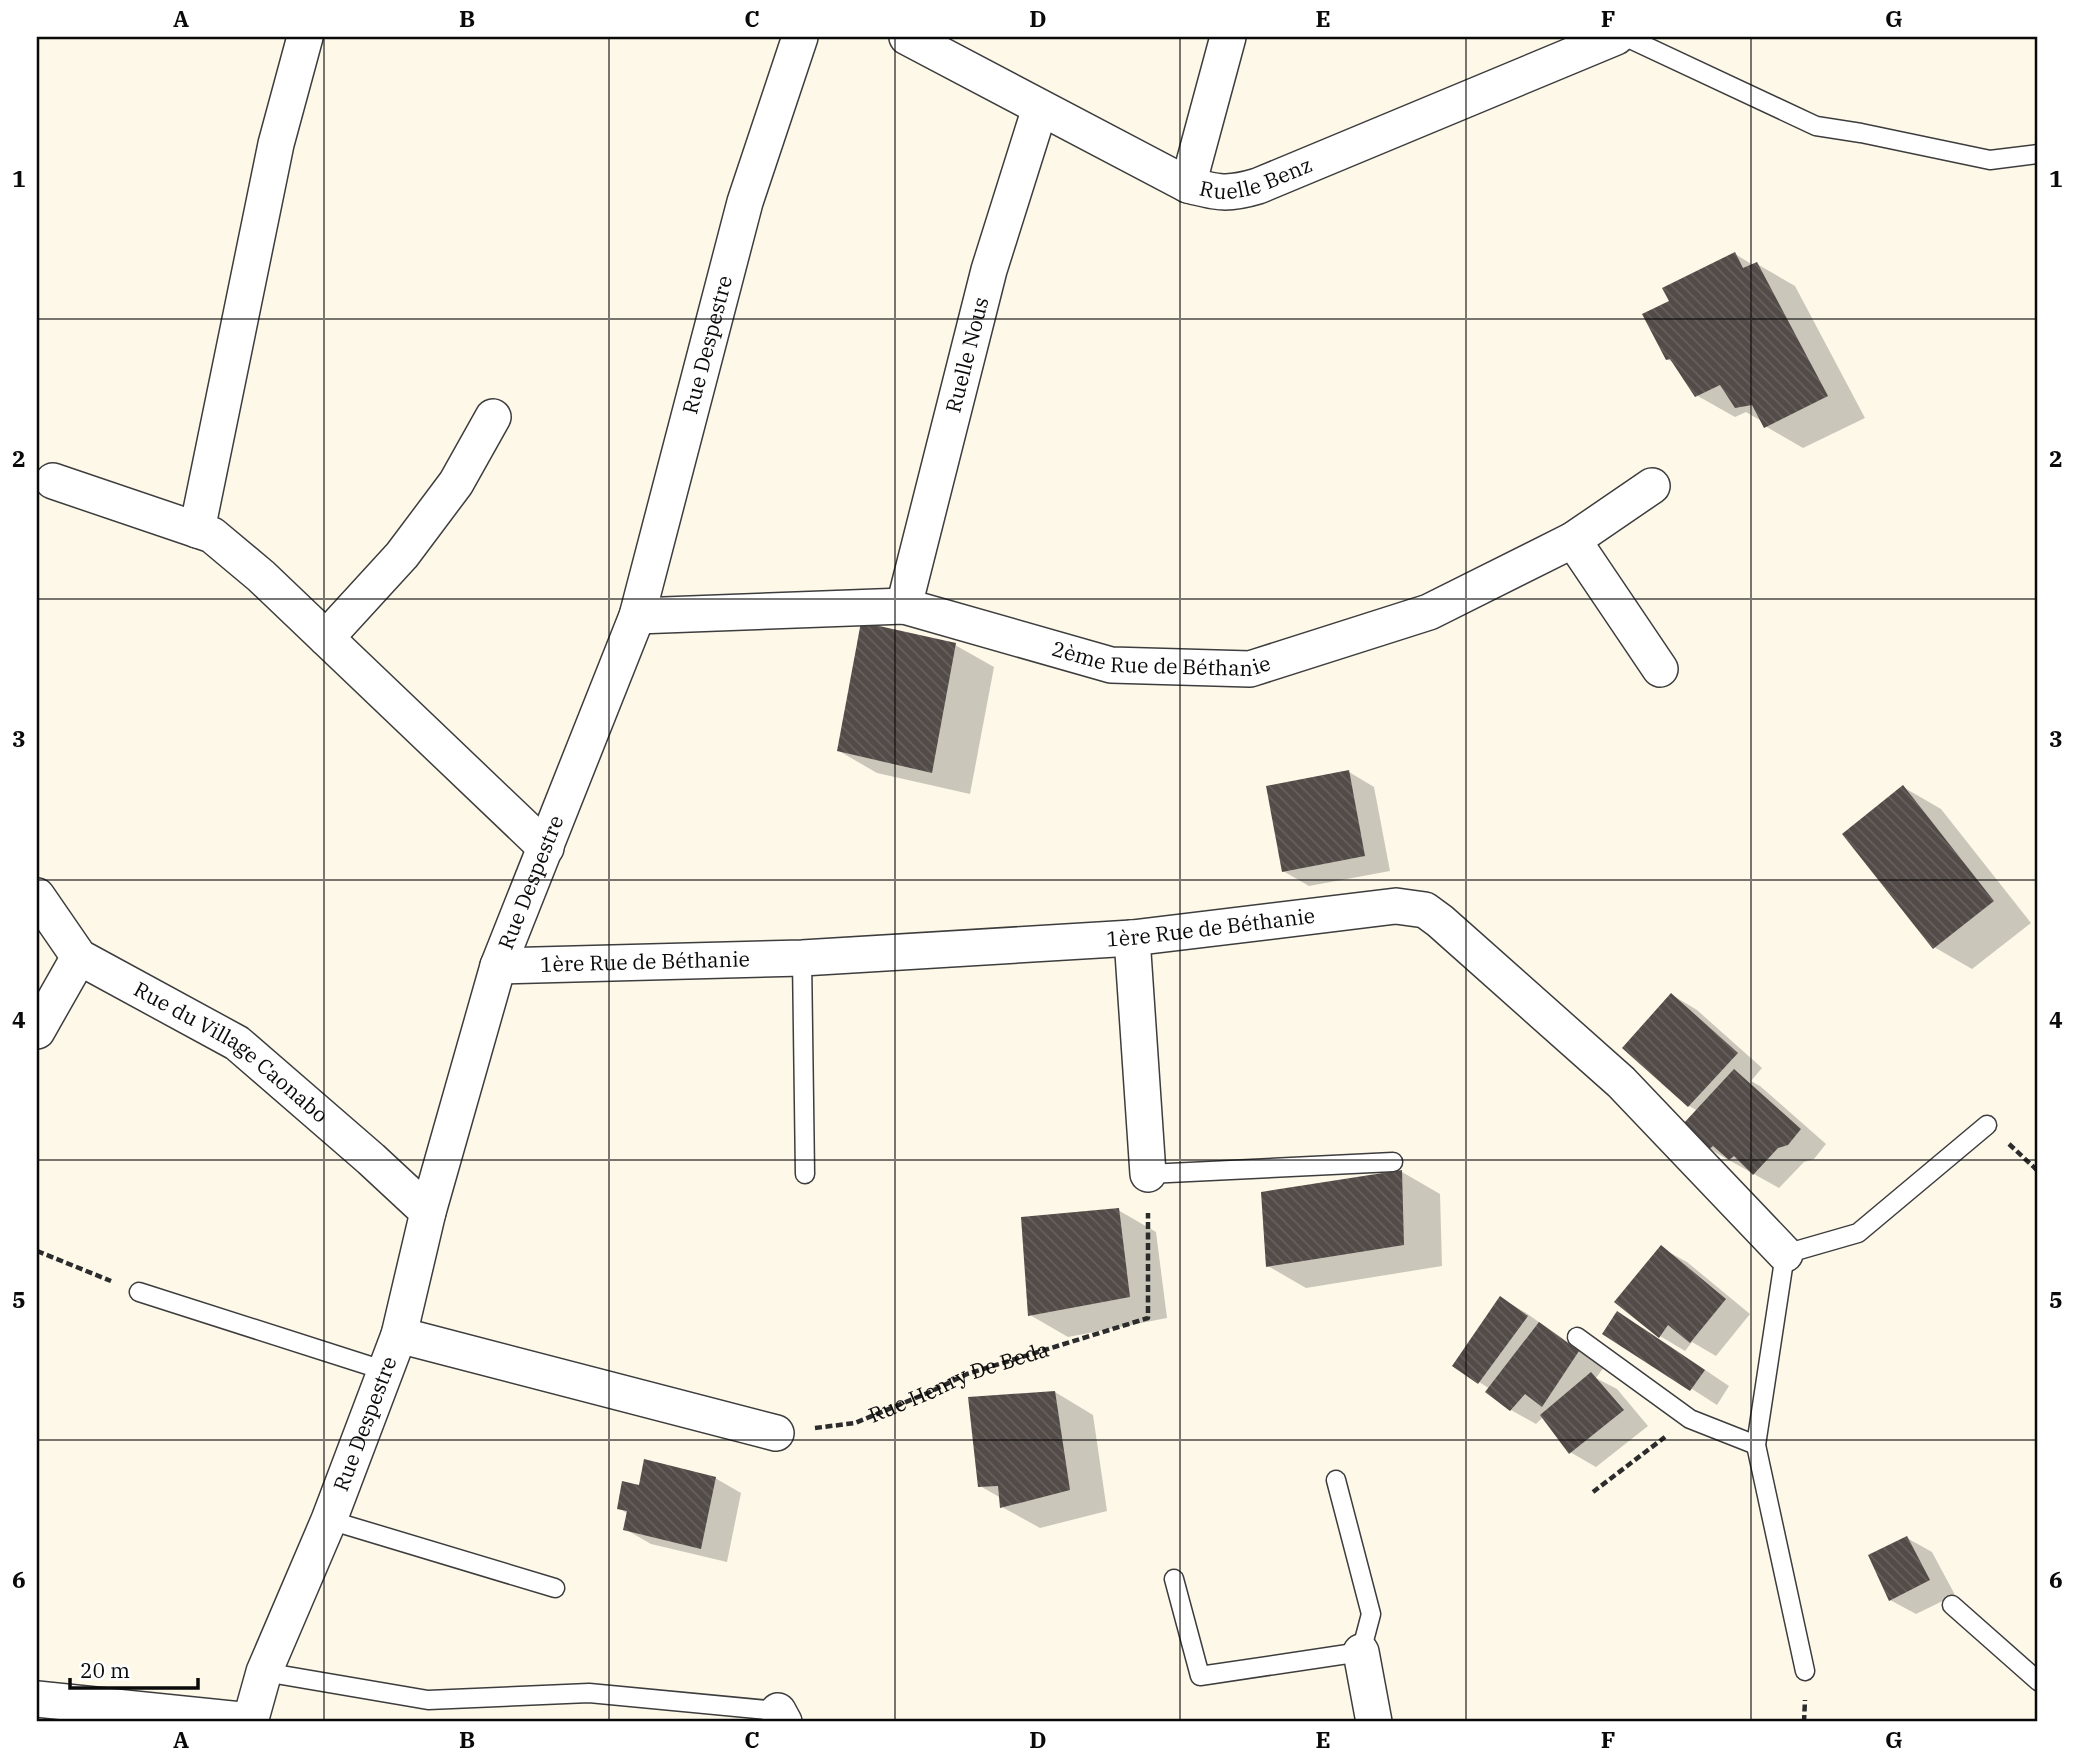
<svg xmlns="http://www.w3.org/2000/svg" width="2075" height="1759" font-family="'IBM Plex Serif',serif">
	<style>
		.shadow { fill: #0003 }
		.building { fill: url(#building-back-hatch) }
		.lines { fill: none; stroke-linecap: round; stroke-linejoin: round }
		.lane-casing { stroke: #3d3d3d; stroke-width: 21 }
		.street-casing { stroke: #3d3d3d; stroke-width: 38 }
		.path { stroke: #2c2c2c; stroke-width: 4.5; stroke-dasharray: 7 3.5; stroke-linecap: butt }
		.lane { stroke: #fff; stroke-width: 18 }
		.street { stroke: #fff; stroke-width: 35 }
		.grid { fill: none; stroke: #0a0a0a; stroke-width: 2; stroke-opacity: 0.55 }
		.labels { text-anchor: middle; stroke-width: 7; stroke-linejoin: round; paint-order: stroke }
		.street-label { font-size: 21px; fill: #0a0a0a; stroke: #fff }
		.neatline { fill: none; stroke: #0a0a0a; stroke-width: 2.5 }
		.grid-label { font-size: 23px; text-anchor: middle; font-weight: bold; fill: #0a0a0a }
	</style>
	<defs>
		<pattern id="building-back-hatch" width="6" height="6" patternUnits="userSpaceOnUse" patternTransform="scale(1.75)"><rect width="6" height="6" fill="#524b48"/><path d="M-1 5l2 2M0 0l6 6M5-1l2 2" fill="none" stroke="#66605e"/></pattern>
	</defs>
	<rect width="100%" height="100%" fill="#fef8e9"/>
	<!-- shadow -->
	<g class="shadow">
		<path d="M 1735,254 L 1753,265 L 1757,264 L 1795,286 L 1865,418 L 1803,448 L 1765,426 L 1763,422 L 1746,412 L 1735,417 L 1696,395 L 1676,364 L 1667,359 L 1671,301 Z"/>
		<path d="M 955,645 L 994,667 L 970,794 L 877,773 L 839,751 Z"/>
		<path d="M 1349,772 L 1374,787 L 1390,871 L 1309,886 L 1283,871 Z"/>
		<path d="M 1903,787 L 1941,809 L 2031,923 L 1972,969 L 1934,947 Z"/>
		<path d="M 1672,995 L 1697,1010 L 1762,1068 L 1751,1081 L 1760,1086 L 1826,1144 L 1814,1159 L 1804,1162 L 1779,1188 L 1709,1149 L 1698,1111 L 1689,1106 L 1624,1047 Z"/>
		<path d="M 1402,1172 L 1440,1194 L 1442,1266 L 1306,1288 L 1268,1266 L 1263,1194 Z"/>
		<path d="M 1118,1210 L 1156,1232 L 1167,1318 L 1068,1337 L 1030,1315 Z"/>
		<path d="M 1661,1248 L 1687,1262 L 1750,1314 L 1716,1356 L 1692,1342 L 1685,1351 L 1660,1336 Z"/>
		<path d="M 1500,1298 L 1526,1313 L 1604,1367 L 1596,1378 L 1617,1389 L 1648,1426 L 1596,1467 L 1570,1452 L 1543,1417 L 1536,1424 L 1511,1410 L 1490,1389 L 1454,1366 Z"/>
		<path d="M 1643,1328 L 1729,1386 L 1717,1405 L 1605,1333 Z"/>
		<path d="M 1055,1392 L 1093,1415 L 1107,1511 L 1040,1528 L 1002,1507 L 1001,1498 L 980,1486 Z"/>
		<path d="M 715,1478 L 741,1493 L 727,1562 L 651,1544 L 625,1529 L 628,1514 L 619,1508 L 641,1487 Z"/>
		<path d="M 1907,1538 L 1932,1552 L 1955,1595 L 1916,1614 L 1890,1600 Z"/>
	</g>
	<!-- building -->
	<g class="building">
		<path d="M 1735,252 L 1743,268 L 1757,262 L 1828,396 L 1764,428 L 1752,405 L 1735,408 L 1720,385 L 1695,397 L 1670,359 L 1666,360 L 1642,314 L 1669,301 L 1662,288 Z"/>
		<path d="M 861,622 L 956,643 L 932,773 L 837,751 Z"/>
		<path d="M 1349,770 L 1365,856 L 1282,872 L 1266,786 Z"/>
		<path d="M 1903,785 L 1994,901 L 1933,949 L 1842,834 Z"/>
		<path d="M 1671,993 L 1738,1053 L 1688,1107 L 1622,1048 Z"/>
		<path d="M 1734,1069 L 1801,1129 L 1788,1145 L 1778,1148 L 1753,1175 L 1734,1156 L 1729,1160 L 1713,1146 L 1708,1150 L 1683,1124 Z"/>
		<path d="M 1402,1170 L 1404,1245 L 1266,1267 L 1261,1192 Z"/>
		<path d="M 1119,1208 L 1130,1297 L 1028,1316 L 1021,1217 Z"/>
		<path d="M 1661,1245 L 1726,1299 L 1690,1343 L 1668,1325 L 1659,1338 L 1614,1302 Z"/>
		<path d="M 1500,1296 L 1528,1316 L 1478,1384 L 1452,1366 Z"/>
		<path d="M 1617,1311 L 1705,1370 L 1690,1391 L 1602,1334 Z"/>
		<path d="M 1539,1322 L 1579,1351 L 1542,1407 L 1525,1394 L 1510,1411 L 1485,1392 Z"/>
		<path d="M 1591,1372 L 1624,1410 L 1569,1454 L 1540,1415 Z"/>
		<path d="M 1055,1391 L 1070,1490 L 1000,1508 L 998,1486 L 978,1487 L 968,1397 Z"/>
		<path d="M 644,1459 L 716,1477 L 701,1549 L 623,1530 L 627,1511 L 617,1509 L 622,1481 L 639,1485 Z"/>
		<path d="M 1907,1536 L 1930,1580 L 1889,1601 L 1868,1555 Z"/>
	</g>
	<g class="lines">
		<!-- lane casing -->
		<g class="lane-casing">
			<g id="lane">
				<path d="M 1626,37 L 1816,126 L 1861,133 L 1990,160 L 2038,154"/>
				<path d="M 802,958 L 805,1174"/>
				<path d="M 1148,1174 L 1393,1162"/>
				<path d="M 139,1292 L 386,1371"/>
				<path d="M 1577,1337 L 1690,1419 L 1756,1445"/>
				<path d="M 329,1520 L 555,1588"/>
				<path d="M 1174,1579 L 1200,1676 L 1361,1652 L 1371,1614 L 1336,1480"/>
				<path d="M 1952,1605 L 2038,1681"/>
				<path d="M 1805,1671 L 1756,1445 L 1785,1254 L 1858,1233 L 1987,1125"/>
				<path d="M 264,1672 L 428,1700 L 589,1693 L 778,1711"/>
			</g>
		</g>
		<!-- street casing -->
		<g class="street-casing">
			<g id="street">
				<path id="s2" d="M 907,37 L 1188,185 C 1218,193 1228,195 1258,186 L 1616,37"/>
				<path d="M 1188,185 L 1228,37"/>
				<path d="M 53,481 L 212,535 L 261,576 L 546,848"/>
				<path d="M 197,530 L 276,144 L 305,37"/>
				<path d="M 1573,540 L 1660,669"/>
				<path id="s3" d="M 904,606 L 989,270 L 1040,108"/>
				<path id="s4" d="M 637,616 L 904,606 L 1111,665 L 1250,669 L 1429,612 L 1573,540 L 1652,486"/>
				<path d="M 326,638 L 402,555 L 456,483 L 493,417"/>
				<path id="s5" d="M 37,896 L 79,957 L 237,1043 L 371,1159 L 428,1212"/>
				<path d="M 1132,938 L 1148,1174"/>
				<path id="s6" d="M 498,966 L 802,958 L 1132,938 L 1396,906 L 1425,910 L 1440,921 L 1621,1082 L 1785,1254"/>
				<path d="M 37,1031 L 79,957"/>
				<path d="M 399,1335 L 776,1433"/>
				<path d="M 1361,1652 L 1374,1722"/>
				<path d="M 37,1699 L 251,1721"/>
				<path d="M 778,1711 L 784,1722"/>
				<path id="s7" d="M 250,1722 L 264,1672 L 329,1520 L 399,1335 L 428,1212 L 498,966 L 637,616 L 745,202 L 800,37"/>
			</g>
		</g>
		<!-- path -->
		<g class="path">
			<path d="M 2009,1144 L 2038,1171"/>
			<path d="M 37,1251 L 111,1281"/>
			<path id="s1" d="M 815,1428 L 855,1423 L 930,1392 L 967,1374 L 1148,1318 L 1148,1213"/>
			<path d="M 1593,1492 L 1665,1437"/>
			<path d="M 1804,1722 L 1805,1700"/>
		</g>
		<!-- lane -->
		<use href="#lane" class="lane"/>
		<!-- street -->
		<use href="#street" class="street"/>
	</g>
	<!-- grid -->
	<path class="grid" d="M 324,37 L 324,1722M 609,37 L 609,1722M 895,37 L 895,1722M 1180,37 L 1180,1722M 1466,37 L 1466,1722M 1751,37 L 1751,1722M 37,319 L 2038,319M 37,599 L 2038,599M 37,880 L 2038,880M 37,1160 L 2038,1160M 37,1440 L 2038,1440"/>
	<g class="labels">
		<!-- street labels -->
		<g class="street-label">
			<text dy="7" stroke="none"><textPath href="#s2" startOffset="388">Ruelle Benz</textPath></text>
			<text dy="7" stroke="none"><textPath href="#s7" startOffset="1454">Rue Despestre</textPath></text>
			<text dy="7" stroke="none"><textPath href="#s3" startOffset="259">Ruelle Nous</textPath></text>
			<text dy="7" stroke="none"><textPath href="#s4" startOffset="532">2ème Rue de Béthanie</textPath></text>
			<text dy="7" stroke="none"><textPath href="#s7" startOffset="887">Rue Despestre</textPath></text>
			<text dy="7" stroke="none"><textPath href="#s6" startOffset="714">1ère Rue de Béthanie</textPath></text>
			<text dy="7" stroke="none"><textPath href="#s6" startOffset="147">1ère Rue de Béthanie</textPath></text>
			<text dy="7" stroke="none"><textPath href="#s5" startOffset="254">Rue du Village Caonabo</textPath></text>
			<text dy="7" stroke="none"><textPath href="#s1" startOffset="152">Rue Henry De Beda</textPath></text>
			<text dy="7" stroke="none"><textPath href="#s7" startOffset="320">Rue Despestre</textPath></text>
		</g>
	</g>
	<!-- border -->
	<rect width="2075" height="1759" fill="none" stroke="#ffffff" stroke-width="77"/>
	<!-- scale -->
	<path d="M70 1678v10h128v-10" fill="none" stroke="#0a0a0a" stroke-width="3.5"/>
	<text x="80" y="1678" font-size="21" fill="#0a0a0a" stroke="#ffffff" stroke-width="5" paint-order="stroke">20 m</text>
	<rect x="38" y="38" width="1998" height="1682" class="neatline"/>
	<g class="grid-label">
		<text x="181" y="27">A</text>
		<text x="467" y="27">B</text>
		<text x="752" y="27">C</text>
		<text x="1038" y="27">D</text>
		<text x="1323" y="27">E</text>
		<text x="1608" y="27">F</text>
		<text x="1894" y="27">G</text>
		<text x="19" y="187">1</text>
		<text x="2056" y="187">1</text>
		<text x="19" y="467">2</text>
		<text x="2056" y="467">2</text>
		<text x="19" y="747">3</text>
		<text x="2056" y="747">3</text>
		<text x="19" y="1028">4</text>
		<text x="2056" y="1028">4</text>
		<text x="19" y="1308">5</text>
		<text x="2056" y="1308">5</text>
		<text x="19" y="1588">6</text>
		<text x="2056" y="1588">6</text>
		<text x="181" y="1748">A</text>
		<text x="467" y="1748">B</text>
		<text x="752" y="1748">C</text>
		<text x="1038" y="1748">D</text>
		<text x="1323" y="1748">E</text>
		<text x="1608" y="1748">F</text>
		<text x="1894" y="1748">G</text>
	</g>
</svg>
